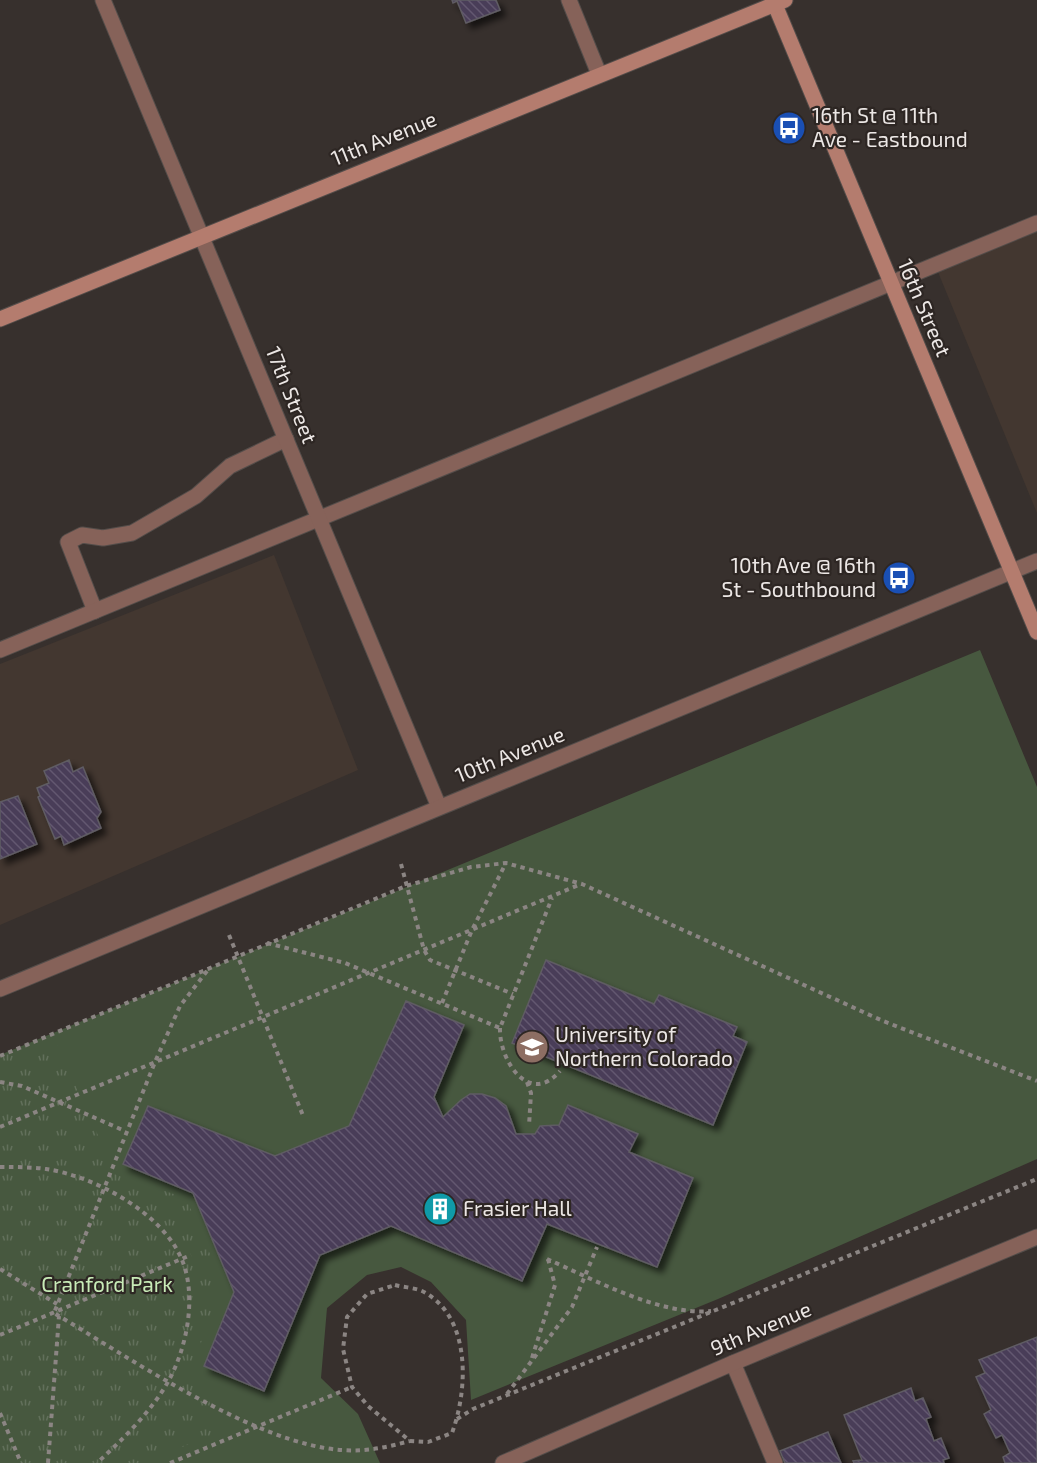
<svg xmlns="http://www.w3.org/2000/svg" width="1037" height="1463" font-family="'Exo 2',sans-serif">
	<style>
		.built { fill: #433730 }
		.grass { fill: #47583f }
		.park { fill: url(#park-tufts) }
		.building { fill: url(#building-back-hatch); stroke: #5f5c63; stroke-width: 1.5; filter: url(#shadow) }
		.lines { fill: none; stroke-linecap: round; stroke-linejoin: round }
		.lane-casing { stroke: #544d4a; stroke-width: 17 }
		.street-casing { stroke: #544d4a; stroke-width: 17 }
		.secondary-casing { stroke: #544d4a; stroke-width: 17 }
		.path { stroke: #8b8583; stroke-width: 4; stroke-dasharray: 4.5 4.5; stroke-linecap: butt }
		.lane { stroke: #866259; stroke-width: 15 }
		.street { stroke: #866259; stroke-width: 15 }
		.secondary { stroke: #b47c6e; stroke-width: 15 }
		.labels { text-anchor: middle; stroke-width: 4.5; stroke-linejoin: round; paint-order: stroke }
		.poi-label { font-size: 21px; fill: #ece7e5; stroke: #2d2623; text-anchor: start }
		.street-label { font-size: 21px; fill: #ece7e5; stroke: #2d2623 }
		.park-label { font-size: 21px; fill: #c8ebb7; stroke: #2d2623 }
	</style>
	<defs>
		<pattern id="park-tufts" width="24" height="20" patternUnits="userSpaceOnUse" patternTransform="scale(1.5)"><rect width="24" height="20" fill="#47583f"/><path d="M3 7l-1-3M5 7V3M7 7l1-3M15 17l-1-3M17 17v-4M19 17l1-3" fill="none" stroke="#62705b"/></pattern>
		<pattern id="building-back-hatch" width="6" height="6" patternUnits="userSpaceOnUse" patternTransform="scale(1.5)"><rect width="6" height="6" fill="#493c58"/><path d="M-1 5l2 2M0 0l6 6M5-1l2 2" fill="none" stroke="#635870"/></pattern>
		<filter id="shadow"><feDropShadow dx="5.5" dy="5.5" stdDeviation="3" flood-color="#0009"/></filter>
	</defs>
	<rect width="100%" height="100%" fill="#37302d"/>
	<!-- built -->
	<g class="built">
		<path d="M 1037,232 L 1037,513 L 938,272 Z"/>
		<path d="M 274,555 L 358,770 L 0,925 L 0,664 Z"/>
	</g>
	<!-- grass -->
	<path class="grass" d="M 980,650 L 1037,787 L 1037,1159 L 718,1299 L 471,1400 L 466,1320 L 431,1282 L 401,1267 L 367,1275 L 327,1308 L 321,1378 L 358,1414 L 380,1463 L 0,1463 L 0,1055 Z"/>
	<!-- park -->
	<path class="park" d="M 52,1034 L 116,1175 L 186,1198 L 222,1282 L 194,1363 L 221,1431 L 143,1463 L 0,1463 L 0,1057 Z"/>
	<!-- building -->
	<g class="building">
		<path d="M 452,0 L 496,0 L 500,10 L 466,23 L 457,1 L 453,3 Z"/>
		<path d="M 69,760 L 73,772 L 83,767 L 101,812 L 97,818 L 101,828 L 64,845 L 61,836 L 55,839 L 38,797 L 40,796 L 37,788 L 49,783 L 44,771 Z"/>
		<path d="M 18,796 L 37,844 L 0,859 L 0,802 Z"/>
		<path d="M 546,960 L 654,1004 L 659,995 L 737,1027 L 733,1036 L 747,1042 L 713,1125 L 512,1043 Z"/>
		<path d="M 406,1001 L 464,1025 L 434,1097 L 443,1117 L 461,1100 L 470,1094 L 482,1094 L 495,1098 L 506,1106 L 516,1134 L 535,1134 L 540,1126 L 559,1125 L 568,1105 L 638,1134 L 629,1152 L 693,1178 L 657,1267 L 547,1224 L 522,1281 L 391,1226 L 320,1255 L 264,1391 L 204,1366 L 234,1292 L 193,1193 L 123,1164 L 148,1106 L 275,1156 L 349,1126 Z"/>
		<path d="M 1037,1337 L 1037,1463 L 1005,1463 L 1003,1457 L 1010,1453 L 1002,1435 L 996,1438 L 984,1414 L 991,1410 L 976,1377 L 985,1373 L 979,1360 Z"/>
		<path d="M 911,1388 L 915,1401 L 923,1398 L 931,1417 L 926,1419 L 934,1441 L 941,1438 L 949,1458 L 943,1460 L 944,1463 L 854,1463 L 853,1461 L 862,1460 L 844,1415 Z"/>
		<path d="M 828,1432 L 841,1463 L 785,1463 L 780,1451 Z"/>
	</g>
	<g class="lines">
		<!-- lane casing -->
		<g class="lane-casing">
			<g id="lane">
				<path d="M 569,0 L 599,74"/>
				<path d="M 95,611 L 68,542 L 82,535 L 103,538 L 132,533 L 196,496 L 230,466 L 286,439"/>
				<path d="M 0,650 L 1037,223"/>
				<path d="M 733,1363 L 775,1463"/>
			</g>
		</g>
		<!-- street casing -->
		<g class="street-casing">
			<g id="street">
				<path d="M 103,0 L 439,807"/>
				<path d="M 0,989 L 1037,561"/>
				<path d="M 503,1463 L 733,1363 L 1037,1237"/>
			</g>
		</g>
		<!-- secondary casing -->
		<g class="secondary-casing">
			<g id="secondary">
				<path d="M 773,0 L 1037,632"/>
				<path d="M 0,319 L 785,0"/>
			</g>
		</g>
		<!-- path -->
		<g class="path">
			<path d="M 401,864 L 424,950 L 430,960 L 513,994"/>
			<path d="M 229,935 L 304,1118"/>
			<path d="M 267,943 L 345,963 L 500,1028 L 552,898"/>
			<path d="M 207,971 L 180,1006 L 155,1062 L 54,1313 C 128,1357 257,1445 342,1450 C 366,1452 388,1447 410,1441"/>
			<path d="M 442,1003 L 472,930 L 506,863"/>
			<path d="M 500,1028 C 499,1060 529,1107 560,1071"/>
			<path d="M 0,1056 L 406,886 L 471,867 L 506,863 L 582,884 L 883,1021 L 1037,1081"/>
			<path d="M 0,1082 L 22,1086 L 125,1131"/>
			<path d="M 527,1082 L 531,1093 L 529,1126"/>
			<path d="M 0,1127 L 581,884"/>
			<path d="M 0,1167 C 15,1167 31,1167 46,1169 C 94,1176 163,1213 182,1260 C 197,1296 187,1347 169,1380 C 152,1411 123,1439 97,1463"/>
			<path d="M 547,1259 C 593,1279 660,1316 711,1311"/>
			<path d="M 0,1269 L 57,1304"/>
			<path d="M 395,1285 C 403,1287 415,1288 422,1291 C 472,1316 468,1390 452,1433 L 428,1442 L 410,1441 L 368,1406 L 352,1387 L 343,1349 L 347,1317 L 367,1294 Z"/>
			<path d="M 0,1335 L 191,1255"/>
			<path d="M 532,1358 L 555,1285 L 548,1259"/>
			<path d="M 507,1394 L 572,1307 L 597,1247"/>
			<path d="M 0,1413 L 21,1463"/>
			<path d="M 457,1419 L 473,1409 L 1037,1179"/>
			<path d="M 48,1463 L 59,1316"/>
			<path d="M 170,1463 L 352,1387"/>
		</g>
		<!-- lane -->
		<use href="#lane" class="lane"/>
		<!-- street -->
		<use href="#street" class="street"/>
		<!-- secondary -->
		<use href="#secondary" class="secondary"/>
	</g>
	<!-- icons -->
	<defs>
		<g id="bus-disc" transform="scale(1.725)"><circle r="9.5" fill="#1a4fb4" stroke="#2d2623"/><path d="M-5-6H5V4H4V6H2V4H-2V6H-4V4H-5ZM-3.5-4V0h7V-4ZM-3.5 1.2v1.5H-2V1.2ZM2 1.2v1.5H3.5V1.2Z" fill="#fff"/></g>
		<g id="university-disc" transform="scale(1.725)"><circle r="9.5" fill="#8d6e63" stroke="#2d2623"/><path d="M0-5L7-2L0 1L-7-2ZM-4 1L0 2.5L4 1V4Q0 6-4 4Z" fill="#fff"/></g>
		<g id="building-disc" transform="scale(1.725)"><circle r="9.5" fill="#0f9aa8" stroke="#2d2623"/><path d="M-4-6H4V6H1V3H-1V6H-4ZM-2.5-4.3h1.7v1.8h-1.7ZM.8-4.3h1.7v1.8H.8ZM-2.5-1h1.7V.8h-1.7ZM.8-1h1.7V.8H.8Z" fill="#fff"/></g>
	</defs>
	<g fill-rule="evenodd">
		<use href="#bus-disc" x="789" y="128"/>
		<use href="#bus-disc" x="899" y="578"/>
		<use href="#university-disc" x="532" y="1047"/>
		<use href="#building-disc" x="440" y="1209"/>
	</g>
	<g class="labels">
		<!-- poi labels -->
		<g class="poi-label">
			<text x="812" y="123">16th St @ 11th<tspan x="812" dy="24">Ave - Eastbound</tspan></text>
			<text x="876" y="573" text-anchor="end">10th Ave @ 16th<tspan x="876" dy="24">St - Southbound</tspan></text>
			<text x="555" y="1042">University of<tspan x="555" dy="24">Northern Colorado</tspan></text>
			<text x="463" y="1216">Frasier Hall</text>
		</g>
		<!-- street labels -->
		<g class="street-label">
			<text transform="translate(384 139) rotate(-22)" y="7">11th Avenue</text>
			<text transform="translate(924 308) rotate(67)" y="7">16th Street</text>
			<text transform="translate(291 395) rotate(68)" y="7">17th Street</text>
			<text transform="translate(510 755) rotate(-22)" y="7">10th Avenue</text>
			<text transform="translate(761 1329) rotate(-23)" y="7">9th Avenue</text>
		</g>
		<!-- park labels -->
		<g class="park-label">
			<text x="107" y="1292">Cranford Park</text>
		</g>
	</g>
</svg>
